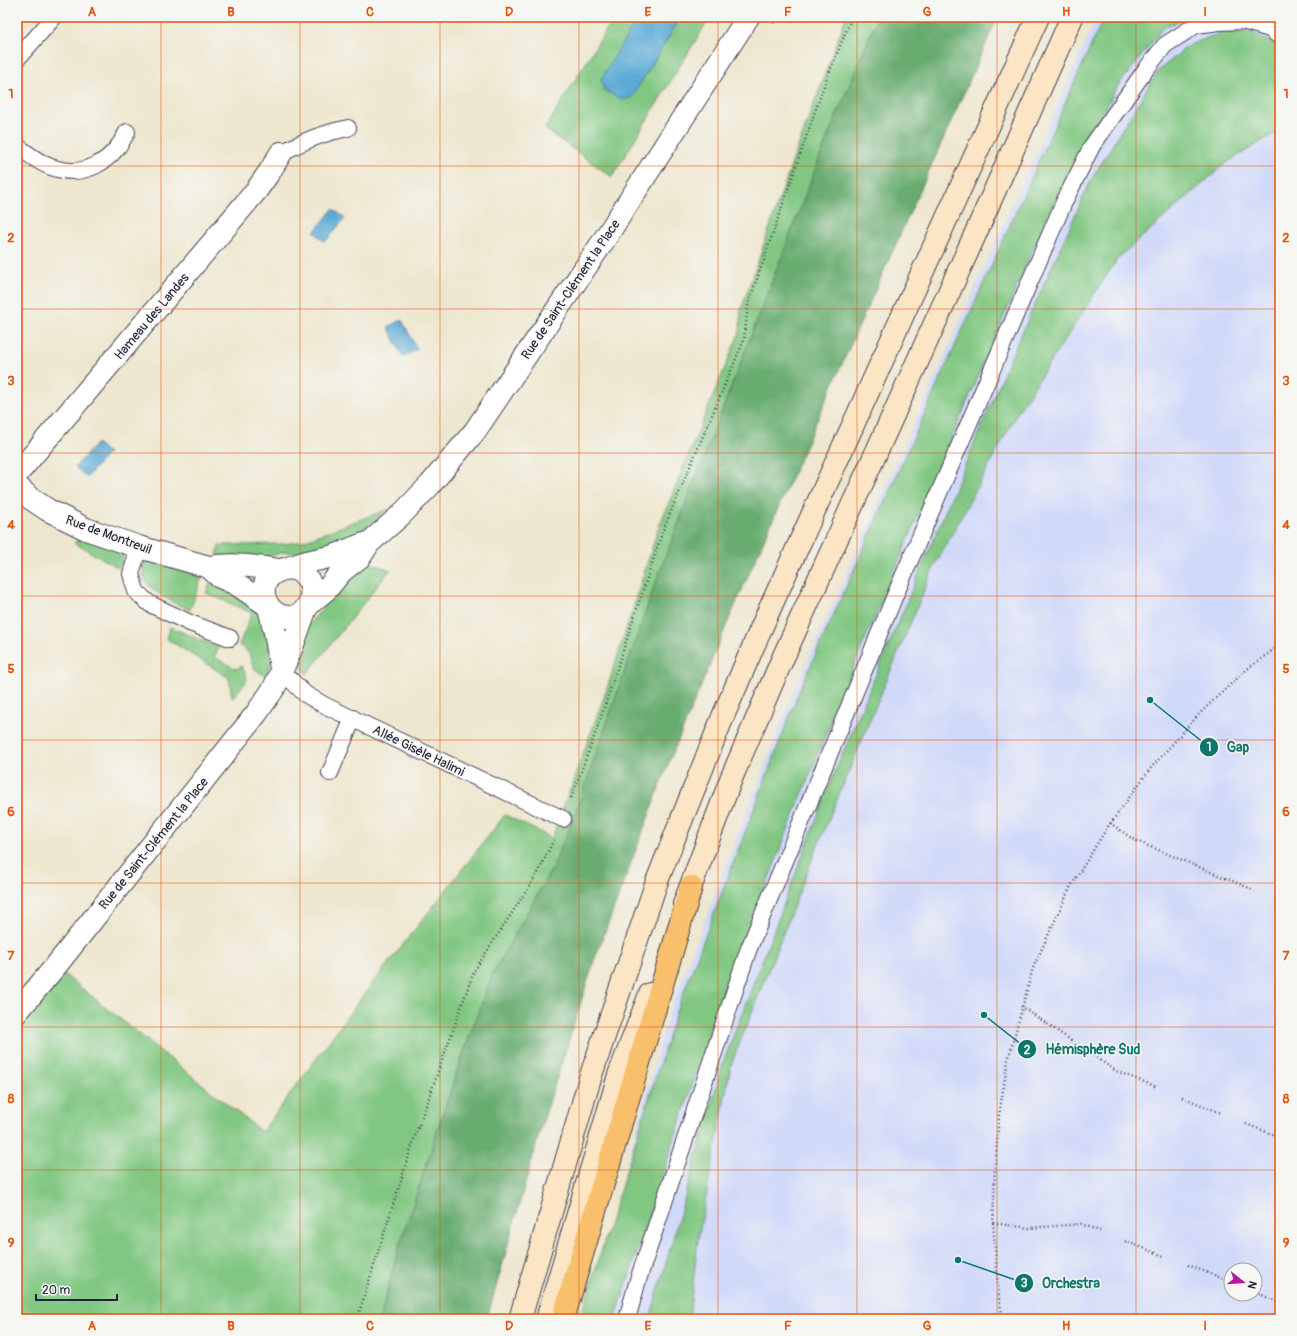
<svg xmlns="http://www.w3.org/2000/svg" width="1297" height="1336" font-family="Pangolin,sans-serif">
	<style>
		.built { fill: #d1d9f9; fill-rule: evenodd }
		.green { fill: #81c782; stroke: #52745e }
		.forest { fill: #68ac70; stroke: #456756 }
		.water { fill: #5caad6; stroke: #3f6688 }
		.lines { fill: none; stroke-linecap: round; stroke-linejoin: round }
		.service-casing { stroke: #413f51; stroke-width: 18 }
		.minor-casing { stroke: #413f51; stroke-width: 24 }
		.tertiary-casing { stroke: #413f51; stroke-width: 24 }
		.secondary-casing { stroke: #413f51; stroke-width: 24 }
		.trunk-casing { stroke: #413f51; stroke-width: 24 }
		.path { stroke: #413f51; stroke-width: 2.5; stroke-dasharray: 1 3; stroke-linecap: butt }
		.service { stroke: #fff; stroke-width: 16 }
		.minor { stroke: #fff; stroke-width: 22 }
		.tertiary { stroke: #fff; stroke-width: 22 }
		.secondary { stroke: #fce5c4; stroke-width: 22 }
		.trunk { stroke: #f8bf6c; stroke-width: 22 }
		.grid { fill: none; stroke: #de560e; stroke-width: 1; stroke-opacity: 0.55 }
		.labels { text-anchor: middle; stroke-width: 3; stroke-linejoin: round; paint-order: stroke }
		.street-label { font-size: 13px; fill: #22223b; stroke: #f6f6f2 }
		.leader { fill: none; stroke: #0f766e; stroke-width: 1.5 }
		.callout-dot { fill: #0f766e; stroke: #f6f6f2; stroke-width: 1.5 }
		.mark-label { font-size: 12px; text-anchor: middle; font-weight: bold; fill: #fff }
		.callout-label { font-size: 14px; text-anchor: middle; font-weight: bold; fill: #0f766e; stroke: #f6f6f2; stroke-width: 3; stroke-linejoin: round; paint-order: stroke }
		.neatline { fill: none; stroke: #de560e; stroke-width: 1.5 }
		.grid-label { font-size: 13px; text-anchor: middle; font-weight: bold; fill: #de560e }
	</style>
	<rect width="100%" height="100%" fill="#f6f6f2"/>
	<filter id="ink" filterUnits="userSpaceOnUse"><feTurbulence type="fractalNoise" baseFrequency=".025" numOctaves="2"/><feDisplacementMap in="SourceGraphic" scale="8" xChannelSelector="R" yChannelSelector="G"/><feConvolveMatrix kernelMatrix="1 2 1 2 8 2 1 2 1" color-interpolation-filters="sRGB"/></filter>
	<filter id="wash" filterUnits="userSpaceOnUse"><feTurbulence type="fractalNoise" baseFrequency=".012" numOctaves="4" result="noise"/><feDisplacementMap in="SourceGraphic" scale="16" xChannelSelector="R" yChannelSelector="G"/><feGaussianBlur stdDeviation="0.9" result="paint"/><feColorMatrix in="noise" values="0 0 0 0 0 0 0 0 0 0 0 0 0 0 0 0 0 1.4 0 .05"/><feComposite in="paint" operator="in"/></filter>
	<g filter="url(#wash)">
		<rect width="100%" height="100%" fill="#eee6ce"/>
		<!-- built -->
		<path class="built" d="M 1097,17 L 1280,17 L 1280,1319 L 584,1319 L 669,1012 L 794,691 ZM 1231,1270 L 1255,1270 L 1255,1294 L 1231,1294 Z"/>
		<!-- green -->
		<g class="green">
			<path d="M 614,17 L 710,17 L 612,177 L 545,129 Z"/>
			<path d="M 846,17 L 878,17 L 829,134 L 657,579 L 575,814 L 553,867 L 492,975 L 456,1074 L 396,1257 L 380,1319 L 17,1319 L 17,1012 L 55,967 L 262,1132 L 364,994 L 505,815 L 552,838 L 609,683 L 658,529 L 740,331 L 741,310 L 792,163 Z"/>
			<path d="M 1104,17 L 1189,17 L 1163,28 L 1117,87 L 1045,221 L 845,686 L 719,1004 L 615,1319 L 580,1319 L 676,1012 L 800,689 Z"/>
			<path d="M 1223,32 L 1251,32 L 1276,45 L 1280,49 L 1280,130 L 1226,163 L 1118,258 L 1019,410 L 933,569 L 813,857 L 731,1065 L 698,1239 L 689,1319 L 650,1319 L 723,1063 L 833,776 L 1007,366 L 1091,180 L 1158,71 L 1189,45 Z"/>
			<path d="M 388,509 L 349,540 L 309,554 L 285,552 L 268,557 L 217,556 L 219,545 L 284,544 L 303,541 Z"/>
			<path d="M 81,537 L 125,553 L 119,568 L 74,543 Z"/>
			<path d="M 145,558 L 202,577 L 190,610 C 175,603 143,591 143,571 C 142,567 145,562 145,558 Z"/>
			<path d="M 368,562 L 390,570 L 307,674 L 296,661 L 307,626 L 322,609 L 327,599 Z"/>
			<path d="M 211,581 L 251,605 L 262,620 L 272,657 L 267,676 C 263,674 258,673 255,669 C 247,660 256,656 239,645 L 252,613 L 206,593 Z"/>
			<path d="M 170,627 L 219,648 L 214,657 L 236,669 L 241,666 L 247,676 L 246,682 L 232,698 L 229,678 L 167,639 Z"/>
		</g>
		<!-- forest -->
		<path class="forest" d="M 878,17 L 998,17 L 829,393 L 726,626 L 668,765 L 594,961 L 541,1128 L 487,1319 L 380,1319 L 396,1257 L 456,1074 L 492,975 L 553,867 L 575,814 L 657,579 L 829,134 Z"/>
		<!-- water -->
		<g class="water">
			<path d="M 638,17 L 681,17 L 632,97 L 623,100 L 604,90 L 601,79 Z"/>
			<path d="M 333,209 L 345,218 L 325,242 L 314,232 Z"/>
			<path d="M 402,320 L 417,349 L 403,357 L 388,327 Z"/>
			<path d="M 97,443 L 108,453 L 87,477 L 75,467 Z"/>
		</g>
	</g>
	<g filter="url(#ink)">
		<g class="lines">
			<!-- service casing -->
			<g class="service-casing">
				<g id="service">
					<path d="M 17,59 L 54,17"/>
					<path d="M 17,146 C 28,154 39,163 51,167 C 85,179 112,162 127,132"/>
					<path d="M 281,153 C 303,141 322,133 348,128"/>
					<path d="M 139,547 L 131,574 L 136,591 L 143,598 L 150,604 L 190,623 L 230,638"/>
					<path d="M 278,676 L 292,681 L 305,694 L 324,705 L 563,819"/>
					<path d="M 330,773 L 353,718"/>
					<path d="M 627,1319 L 638,1280 L 749,948 L 896,593 L 1064,202 L 1092,146 L 1146,69 L 1165,45 L 1196,25 L 1219,22 L 1243,21 L 1270,29 L 1280,37"/>
				</g>
			</g>
			<!-- minor casing -->
			<g class="minor-casing">
				<g id="minor">
					<path d="M 17,474 L 256,191 L 270,171 L 281,153"/>
					<path d="M 17,486 L 30,498 L 48,510 L 86,529 L 139,547 L 209,567 L 220,577 L 236,584 L 267,605"/>
					<path d="M 209,567 C 232,563 257,566 279,570"/>
				</g>
			</g>
			<!-- tertiary casing -->
			<g class="tertiary-casing">
				<g id="tertiary">
					<path d="M 287,568 C 321,570 318,617 288,617 C 266,616 254,586 274,573 C 279,570 283,569 288,568 C 296,566 304,562 312,561 C 319,559 326,558 333,556 C 344,553 353,547 364,544"/>
					<path d="M 309,604 L 327,589 L 342,571 L 360,557 L 369,543 L 401,515 L 430,485 L 475,431 L 602,243 L 748,17"/>
					<path d="M 269,608 L 276,637 L 281,669"/>
					<path d="M 17,1012 L 55,967 L 256,714 L 274,688 L 292,647 L 306,608"/>
				</g>
			</g>
			<!-- secondary casing -->
			<g class="secondary-casing">
				<g id="secondary">
					<path d="M 684,904 L 731,779 L 782,660 L 974,237 L 1072,17"/>
					<path d="M 520,1319 L 591,1075 L 657,881 L 724,714 L 766,617 L 1038,17"/>
					<path d="M 547,1319 L 619,1075 L 650,994"/>
				</g>
			</g>
			<!-- trunk casing -->
			<g class="trunk-casing">
				<path id="trunk" d="M 563,1319 L 691,887"/>
			</g>
			<!-- path -->
			<g class="path">
				<path d="M 773,23 L 777,17"/>
				<path d="M 571,798 L 597,729 L 663,530 L 744,340 L 748,305 L 826,80 L 852,17"/>
				<path d="M 1110,823 L 1134,840 L 1254,890"/>
				<path d="M 1021,1006 L 1116,1071 L 1157,1087"/>
				<path d="M 1182,1097 L 1221,1113"/>
				<path d="M 1246,1124 L 1280,1137"/>
				<path d="M 993,1223 L 1029,1228 L 1081,1224 L 1100,1231"/>
				<path d="M 1125,1241 L 1164,1256"/>
				<path d="M 1188,1265 L 1229,1281"/>
				<path d="M 1255,1292 L 1280,1303"/>
				<path d="M 357,1319 L 413,1142 L 474,971 L 538,873 L 554,839"/>
				<path d="M 1003,1319 L 999,1299 L 993,1223 L 995,1168 L 999,1115 L 1008,1060 L 1033,968 L 1070,888 L 1105,831 L 1150,769 L 1202,711 L 1247,669 L 1280,645"/>
			</g>
			<!-- service -->
			<use href="#service" class="service"/>
			<!-- minor -->
			<use href="#minor" class="minor"/>
			<!-- tertiary -->
			<use href="#tertiary" class="tertiary"/>
			<!-- secondary -->
			<use href="#secondary" class="secondary"/>
			<!-- trunk -->
			<use href="#trunk" class="trunk"/>
		</g>
	</g>
	<!-- grid -->
	<path class="grid" d="M 161,17 L 161,1319M 300,17 L 300,1319M 440,17 L 440,1319M 579,17 L 579,1319M 718,17 L 718,1319M 857,17 L 857,1319M 997,17 L 997,1319M 1136,17 L 1136,1319M 17,166 L 1280,166M 17,309 L 1280,309M 17,453 L 1280,453M 17,596 L 1280,596M 17,740 L 1280,740M 17,883 L 1280,883M 17,1027 L 1280,1027M 17,1170 L 1280,1170"/>
	<g class="labels">
		<!-- street labels -->
		<g class="street-label">
			<text transform="translate(570 289) rotate(-56)" y="5">Rue de Saint-Clément la Place</text>
			<text transform="translate(151 316) rotate(-50)" y="5">Hameau des Landes</text>
			<text transform="translate(109 534) rotate(20)" y="5">Rue de Montreuil</text>
			<text transform="translate(419 750) rotate(26)" y="5">Allée Gisèle Halimi</text>
			<text transform="translate(153 843) rotate(-51)" y="5">Rue de Saint-Clément la Place</text>
		</g>
	</g>
	<!-- callouts -->
	<path class="leader" d="M1150 700L1209 747M984 1015L1027 1049M958 1260L1024 1283"/>
	<g class="callout-dot">
		<circle cx="1150" cy="700" r="4"/>
		<circle cx="984" cy="1015" r="4"/>
		<circle cx="958" cy="1260" r="4"/>
		<circle cx="1209" cy="747" r="10"/>
		<circle cx="1027" cy="1049" r="10"/>
		<circle cx="1024" cy="1283" r="10"/>
	</g>
	<g class="mark-label">
		<text x="1209" y="751">1</text>
		<text x="1027" y="1054">2</text>
		<text x="1024" y="1287">3</text>
	</g>
	<g class="callout-label">
		<text x="1238" y="752">Gap</text>
		<text x="1093" y="1054">Hémisphère Sud</text>
		<text x="1071" y="1288">Orchestra</text>
	</g>
	<!-- margin -->
	<rect width="1297" height="1336" fill="none" stroke="#f6f6f2" stroke-width="44"/>
	<!-- north arrow -->
	<g transform="translate(1243 1282) rotate(107)"><circle r="19" fill="#f6f6f2" stroke="#a1a1a9"/>
	<path d="M0-3L7 15L0 10L-7 15Z" fill="#b5179e"/>
	<text y="-6" font-size="11" font-weight="bold" text-anchor="middle" fill="#22223b">N</text>
	</g>
	<!-- scale -->
	<path d="M36 1294v6h81v-6" fill="none" stroke="#22223b" stroke-width="2"/>
	<text x="42" y="1294" font-size="12" fill="#22223b" stroke="#f6f6f2" stroke-width="3" paint-order="stroke">20 m</text>
	<rect x="22" y="22" width="1253" height="1292" class="neatline"/>
	<g class="grid-label">
		<text x="92" y="16">A</text>
		<text x="231" y="16">B</text>
		<text x="370" y="16">C</text>
		<text x="509" y="16">D</text>
		<text x="648" y="16">E</text>
		<text x="788" y="16">F</text>
		<text x="927" y="16">G</text>
		<text x="1066" y="16">H</text>
		<text x="1205" y="16">I</text>
		<text x="11" y="98">1</text>
		<text x="1286" y="98">1</text>
		<text x="11" y="242">2</text>
		<text x="1286" y="242">2</text>
		<text x="11" y="385">3</text>
		<text x="1286" y="385">3</text>
		<text x="11" y="529">4</text>
		<text x="1286" y="529">4</text>
		<text x="11" y="673">5</text>
		<text x="1286" y="673">5</text>
		<text x="11" y="816">6</text>
		<text x="1286" y="816">6</text>
		<text x="11" y="960">7</text>
		<text x="1286" y="960">7</text>
		<text x="11" y="1103">8</text>
		<text x="1286" y="1103">8</text>
		<text x="11" y="1247">9</text>
		<text x="1286" y="1247">9</text>
		<text x="92" y="1330">A</text>
		<text x="231" y="1330">B</text>
		<text x="370" y="1330">C</text>
		<text x="509" y="1330">D</text>
		<text x="648" y="1330">E</text>
		<text x="788" y="1330">F</text>
		<text x="927" y="1330">G</text>
		<text x="1066" y="1330">H</text>
		<text x="1205" y="1330">I</text>
	</g>
</svg>
